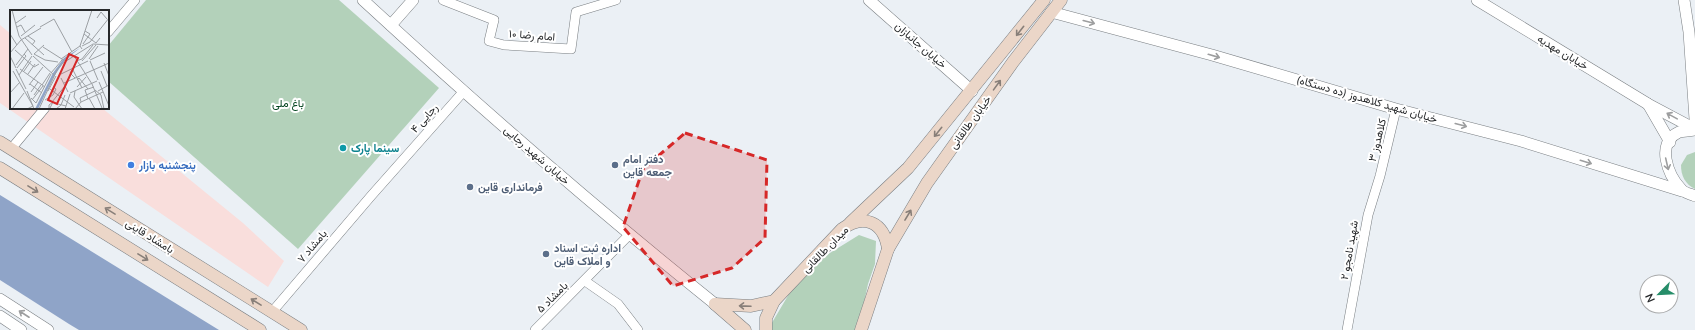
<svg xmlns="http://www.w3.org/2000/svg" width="1695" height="330" font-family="Mulish,Vazirmatn,sans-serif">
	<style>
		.commercial { fill: #f9dedc }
		.green { fill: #b3d1ba }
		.water { fill: #8fa4c8 }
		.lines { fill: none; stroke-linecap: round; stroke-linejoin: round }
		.minor-casing { stroke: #7a7f83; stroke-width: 10 }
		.tertiary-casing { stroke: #7a7f83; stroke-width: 12 }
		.secondary-casing { stroke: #7a7f83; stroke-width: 13 }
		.minor { stroke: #fff; stroke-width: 9 }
		.tertiary { stroke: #fff; stroke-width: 11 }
		.secondary { stroke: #ebd6c8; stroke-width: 12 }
		.oneway { stroke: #9d9e9f }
		.oneway2 { stroke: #887f79 }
		.marked { fill: #d62828; fill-opacity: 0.2; stroke: #d62828; stroke-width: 3; stroke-dasharray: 8 5; stroke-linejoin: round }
		.culture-dot { fill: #0f9aa8; stroke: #fff; stroke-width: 1.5 }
		.shop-dot { fill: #3f7fe0; stroke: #fff; stroke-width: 1.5 }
		.service-dot { fill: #5c6f8a; stroke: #fff; stroke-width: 1.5 }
		.labels { text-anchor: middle; stroke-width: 4; stroke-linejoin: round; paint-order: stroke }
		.street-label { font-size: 11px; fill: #26282a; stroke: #fff }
		.park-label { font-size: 11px; fill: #044520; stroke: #fff }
		.culture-label { font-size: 11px; font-weight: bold; fill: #0d838f; stroke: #fff; text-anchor: start }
		.service-label { font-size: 11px; font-weight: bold; fill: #4e5e75; stroke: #fff; text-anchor: start }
		.shop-label { font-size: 11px; font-weight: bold; fill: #366cbe; stroke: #fff; text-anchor: start }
		.inset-road { fill: none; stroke: #9ca0a4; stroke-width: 1 }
		.view { fill: #d62828; fill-opacity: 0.15; stroke: #d62828; stroke-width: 2 }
		.inset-edge { fill: none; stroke: #26282a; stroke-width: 2 }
	</style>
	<rect width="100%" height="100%" fill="#ebf0f5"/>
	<!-- commercial -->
	<path class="commercial" d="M 0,25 L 11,34 L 11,108 L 102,108 L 243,223 L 284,261 L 268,287 L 0,103 Z"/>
	<!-- green -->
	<g class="green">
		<path d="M 146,0 L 339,0 L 439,88 L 298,249 L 108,81 L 108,46 Z"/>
		<path d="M 1695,152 L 1695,189 C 1685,184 1681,176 1681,165 L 1687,155 Z"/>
		<path d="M 859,235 L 876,241 L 875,264 L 868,284 L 864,303 L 855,330 L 772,330 L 770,326 L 789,294 L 817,261 Z"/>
	</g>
	<!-- water -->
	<path class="water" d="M 0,195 L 219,330 L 79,330 L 69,324 L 0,280 Z"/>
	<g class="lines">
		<!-- minor casing -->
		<g class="minor-casing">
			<g id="minor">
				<path d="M 443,0 L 494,20 L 489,41 L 504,45 L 571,49 L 576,12 L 616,0"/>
				<path d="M 108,32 L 135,0"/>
				<path d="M 11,149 L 45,108"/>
				<path d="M 585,281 L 618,304 L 638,330"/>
				<path d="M 272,312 L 371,196 L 464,91"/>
				<path d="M 535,330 L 629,235"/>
				<path d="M 1347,330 L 1368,215 L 1380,176 L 1396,109"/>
			</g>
		</g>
		<!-- tertiary casing -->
		<g class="tertiary-casing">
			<g id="tertiary">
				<path d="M 363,0 C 477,105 594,207 715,304"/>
				<path d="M 869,0 L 972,91"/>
				<path d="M 1477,0 L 1648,104 L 1695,129"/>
				<path d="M 1684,0 L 1689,32 L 1695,119"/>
				<path d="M 1051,12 L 1212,55 L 1396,109 L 1521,141 L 1682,191"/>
				<path d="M 391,25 L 413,0"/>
				<path d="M 1648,104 L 1670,142"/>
				<path d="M 1695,130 C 1690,131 1684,131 1679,132 C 1655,143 1668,175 1681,189 C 1684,193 1691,194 1695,196"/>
				<path d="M 0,299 L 48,330"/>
				<path d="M 0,316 L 21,330"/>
			</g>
		</g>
		<!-- secondary casing -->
		<g class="secondary-casing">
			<g id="secondary">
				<path d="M 0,142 L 301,330"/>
				<path d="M 0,168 L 260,330"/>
				<path d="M 850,223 L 908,168 L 1044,0"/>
				<path d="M 888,249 L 927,183 L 1013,62 L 1061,0"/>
				<path d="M 715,304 L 751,306 L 774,301"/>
				<path d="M 715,304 L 745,330"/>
				<path d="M 766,330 L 766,318 L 774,301 L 842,229 C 864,213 884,222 888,249 L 861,330"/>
			</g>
		</g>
		<!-- minor -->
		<use href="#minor" class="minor"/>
		<!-- tertiary -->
		<use href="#tertiary" class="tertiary"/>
		<!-- secondary -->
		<use href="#secondary" class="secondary"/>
	</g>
	<!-- one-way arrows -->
	<defs><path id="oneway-shaft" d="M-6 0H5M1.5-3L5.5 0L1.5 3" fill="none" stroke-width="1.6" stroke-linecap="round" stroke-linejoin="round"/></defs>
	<g class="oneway">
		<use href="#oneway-shaft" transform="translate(1089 22) rotate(15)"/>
		<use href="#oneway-shaft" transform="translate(1214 56) rotate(16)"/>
		<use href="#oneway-shaft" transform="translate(1672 116) rotate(-151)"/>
		<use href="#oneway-shaft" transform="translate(1461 125) rotate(15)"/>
		<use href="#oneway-shaft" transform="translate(1586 162) rotate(17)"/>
		<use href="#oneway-shaft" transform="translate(1667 164) rotate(77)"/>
		<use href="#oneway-shaft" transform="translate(24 314) rotate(-147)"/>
	</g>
	<g class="oneway2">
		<use href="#oneway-shaft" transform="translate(1020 31) rotate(128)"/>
		<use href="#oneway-shaft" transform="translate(997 85) rotate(-54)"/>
		<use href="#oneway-shaft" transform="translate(938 132) rotate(129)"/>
		<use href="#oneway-shaft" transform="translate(33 189) rotate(32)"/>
		<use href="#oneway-shaft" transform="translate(110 211) rotate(-148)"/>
		<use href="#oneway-shaft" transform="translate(908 215) rotate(-59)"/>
		<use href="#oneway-shaft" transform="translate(143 257) rotate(32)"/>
		<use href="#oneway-shaft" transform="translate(256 302) rotate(-148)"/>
		<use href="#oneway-shaft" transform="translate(745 306) rotate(-178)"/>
	</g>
	<!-- marked area -->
	<path class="marked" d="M 685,133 L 767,160 L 765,238 L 732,268 L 673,286 L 623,227 L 643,169 Z"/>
	<!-- markers -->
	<circle class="culture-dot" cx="343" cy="148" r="4"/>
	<circle class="shop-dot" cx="131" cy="165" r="4"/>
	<g class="service-dot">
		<circle cx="615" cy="165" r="4"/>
		<circle cx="470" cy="187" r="4"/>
		<circle cx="546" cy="254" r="4"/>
	</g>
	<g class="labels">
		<!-- street labels -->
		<g class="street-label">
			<text transform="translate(532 35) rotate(4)" y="4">امام رضا ۱۰</text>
			<text transform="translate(921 45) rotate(41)" y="4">خیابان جانبازان</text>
			<text transform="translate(1563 52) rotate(31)" y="4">خیابان مهدیه</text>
			<text transform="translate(1367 99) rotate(16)" y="4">خیابان شهید کلاهدوز (ده دستگاه)</text>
			<text transform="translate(424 118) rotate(-48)" y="4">رجایی ۴</text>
			<text transform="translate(970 122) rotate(-54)" y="4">خیابان طالقانی</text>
			<text transform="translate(1377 140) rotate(-76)" y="4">کلاهدوز ۳</text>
			<text transform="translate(537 155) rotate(41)" y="4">خیابان شهید رجایی</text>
			<text transform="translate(150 236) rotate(32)" y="4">بامشاد قاینی</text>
			<text transform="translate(312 246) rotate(-50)" y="4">بامشاد ۷</text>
			<text transform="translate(825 249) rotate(-45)" y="4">میدان طالقانی</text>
			<text transform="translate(1349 250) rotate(-80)" y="4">شهید نامجو ۲</text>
			<text transform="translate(552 297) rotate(-45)" y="4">بامشاد ۵</text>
		</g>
		<!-- park labels -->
		<g class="park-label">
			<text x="288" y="107">باغ ملی</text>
		</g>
		<!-- culture labels -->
		<g class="culture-label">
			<text x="351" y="152">سینما پارک</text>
		</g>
		<!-- service labels -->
		<g class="service-label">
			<text x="623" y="163">دفتر امام<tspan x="623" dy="13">جمعه قاین</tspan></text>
			<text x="478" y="191">فرمانداری قاین</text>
			<text x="554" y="252">اداره ثبت اسناد<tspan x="554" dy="13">و املاک قاین</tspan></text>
		</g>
		<!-- shop labels -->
		<g class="shop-label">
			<text x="139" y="169">پنجشنبه بازار</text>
		</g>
	</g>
	<!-- overview -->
	<g transform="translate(10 10)">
		<rect width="99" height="99" fill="#ebf0f5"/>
		<path d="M 70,38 L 55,50 L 43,68 L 28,99 L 25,99 L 43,63 L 54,48 Z" fill="#8fa4c8"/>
		<path class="inset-road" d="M 2,0 L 9,26 L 22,45M 87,8 L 91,2 L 97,9M 6,13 L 16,6M 7,17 L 11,15 L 15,22M 30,17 L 44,9 L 62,42M 0,24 L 7,35M 74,24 L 86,33 L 90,28M 11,26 L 25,15M 18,26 L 25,31 L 22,35M 15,28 L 34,45M 73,34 L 80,24 L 75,21M 72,36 L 80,32 L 99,8M 33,37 L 55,51M 72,39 L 70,36 L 82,0M 5,40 L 24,57 L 29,54M 0,43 L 11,30 L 31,18M 24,44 L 35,50 L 48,52M 24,44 L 34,35M 0,46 L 6,58M 23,46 L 45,66M 64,46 L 82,74 L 92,98M 51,49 L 70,36M 79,49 L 88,36M 80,50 L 95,43M 66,51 L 72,49 L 83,35M 72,51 L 86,35M 80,51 L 88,70M 94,53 L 99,66M 6,55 L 18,39M 7,58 L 16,46 L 14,44M 62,58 L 72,78M 6,59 L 16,79M 10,59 L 35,77M 63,59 L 60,63 L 65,68M 3,61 L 23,96 L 17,99M 14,61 L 21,51M 91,61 L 97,76M 41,63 L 52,50M 18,64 L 25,54M 51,64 L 78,51M 9,65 L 22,46M 51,68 L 58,82M 67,70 L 69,68 L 78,79M 89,72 L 99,96M 54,73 L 99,53M 20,74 L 32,83M 19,75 L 33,57M 32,75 L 40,63M 67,77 L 76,67M 40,79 L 64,97M 85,80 L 91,85 L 94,99M 17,81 L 24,99M 38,81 L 46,66M 65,81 L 64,87 L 72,99M 88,81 L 99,75M 21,82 L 28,72M 0,83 L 10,72M 60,83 L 87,71M 24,85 L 31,75M 21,88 L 26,93 L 41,64M 79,88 L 85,99M 78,89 L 75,80 L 84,77M 22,90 L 33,76M 35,90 L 43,85 L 46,79 L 43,77M 42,92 L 55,76M 71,92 L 70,88 L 85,81M 44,93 L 56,96M 39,98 L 39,95 L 43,92 L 40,98M 2,99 L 14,83M 29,99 L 47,60 L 53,53 L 83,34 L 99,35M 46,99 L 51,95 L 55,85M 55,99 L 60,84M 65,99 L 71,92 L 93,82"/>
		<path class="view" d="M 59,44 L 68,48 L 47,94 L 38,90 Z"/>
		<rect width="99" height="99" class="inset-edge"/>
	</g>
	<!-- north arrow -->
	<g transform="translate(1659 294) rotate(246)"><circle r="19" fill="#ffffff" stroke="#a8a9aa"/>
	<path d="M0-3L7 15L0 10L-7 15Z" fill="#268d69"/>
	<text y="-6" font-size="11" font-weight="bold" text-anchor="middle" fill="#26282a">N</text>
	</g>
</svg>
